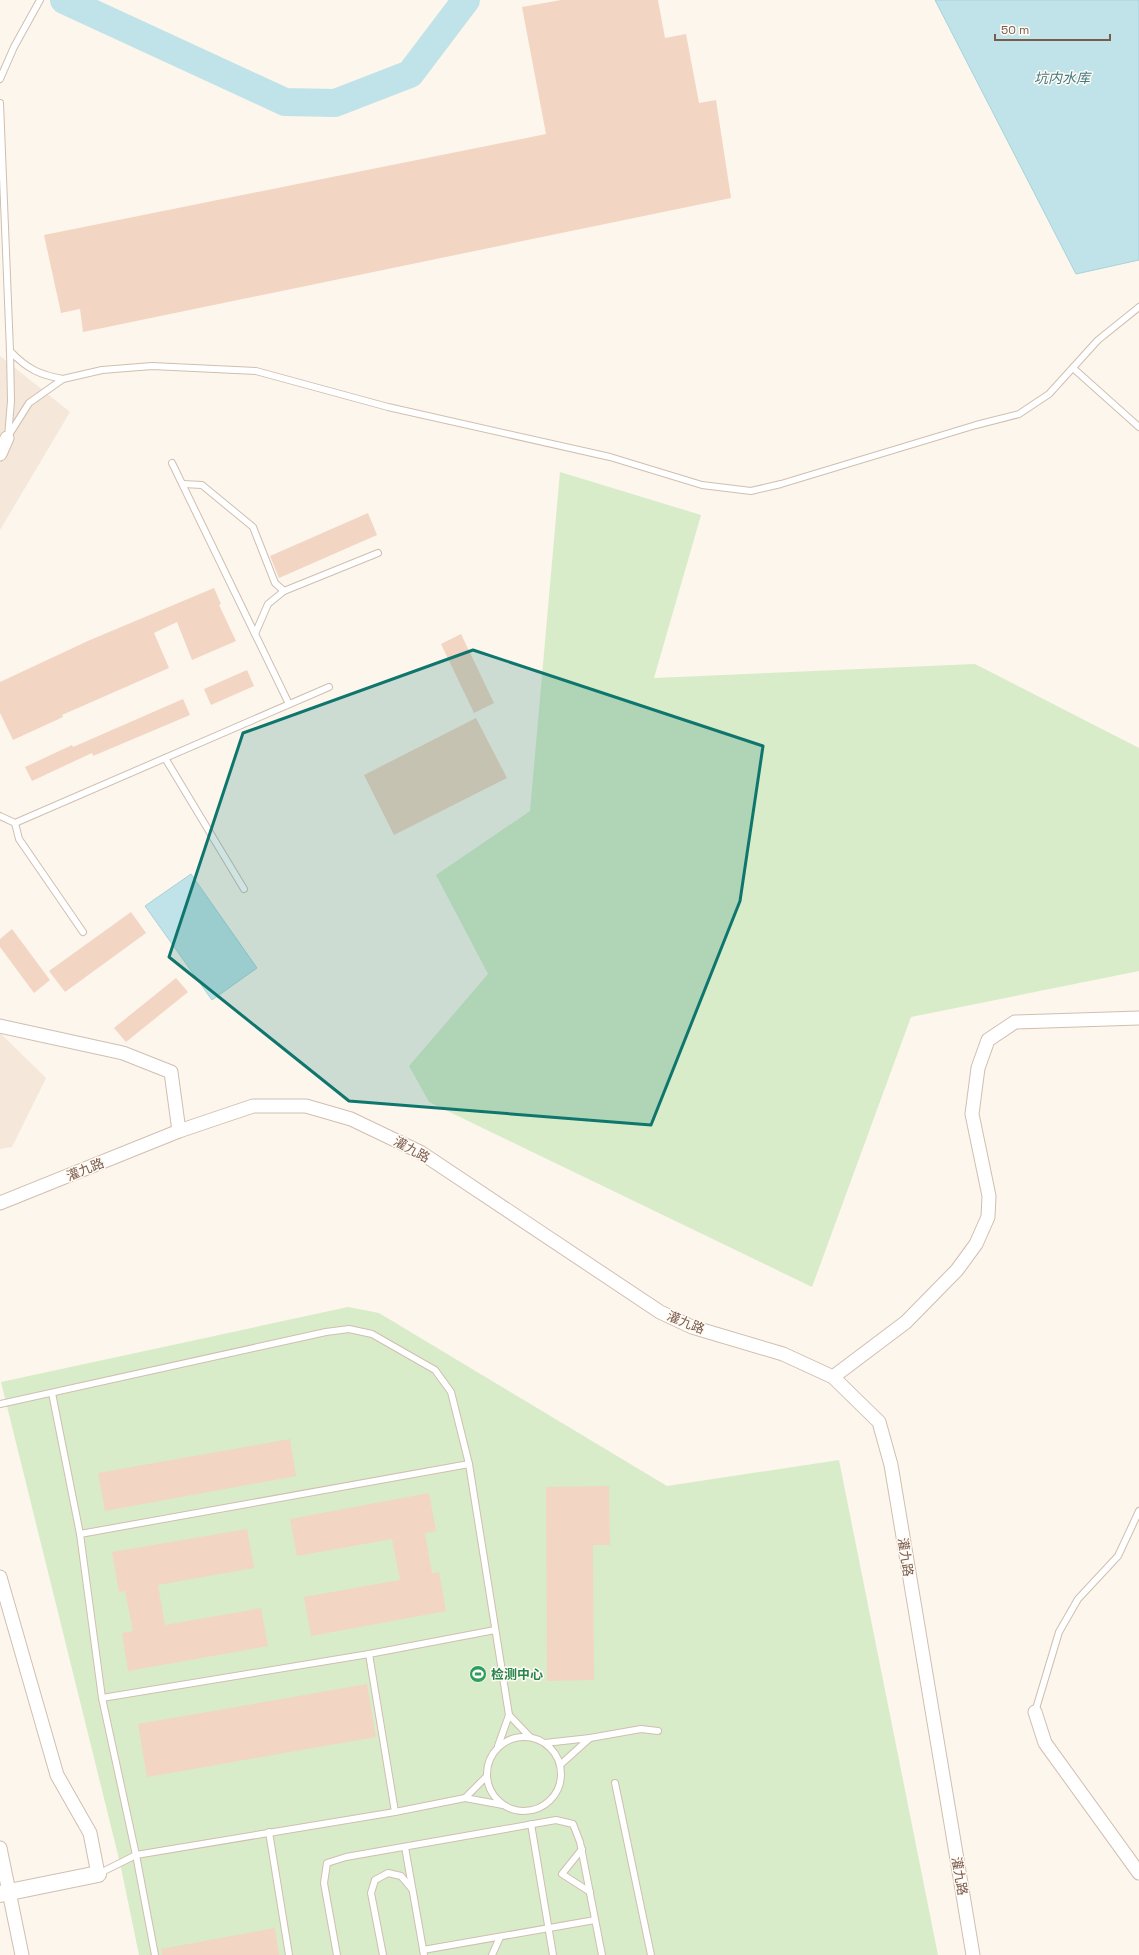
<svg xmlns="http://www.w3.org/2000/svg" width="1139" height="1955" font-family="'Space Grotesk','Noto Sans SC',sans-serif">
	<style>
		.residential { fill: #f5e8da }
		.green { fill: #d8ecc9 }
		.water { fill: #bfe3e8; stroke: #a5d3da }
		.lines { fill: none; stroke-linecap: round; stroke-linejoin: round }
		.river { stroke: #bfe3e8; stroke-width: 28 }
		.building { fill: #f3d5c3 }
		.service-casing { stroke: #d1beb0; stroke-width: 8 }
		.minor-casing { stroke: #d1beb0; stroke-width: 15 }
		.tertiary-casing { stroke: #d1beb0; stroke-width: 18 }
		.service { stroke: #fff; stroke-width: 6 }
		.minor { stroke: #fff; stroke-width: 13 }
		.tertiary { stroke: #fff; stroke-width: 16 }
		.marked { fill: #0f766e; fill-opacity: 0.2; stroke: #0f766e; stroke-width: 3; stroke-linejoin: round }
		.labels { text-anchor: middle; stroke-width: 3; stroke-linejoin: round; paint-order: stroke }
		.street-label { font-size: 13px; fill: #7a5c4d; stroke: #fffaf3 }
		.leisure-label { font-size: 13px; font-weight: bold; fill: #27864d; stroke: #fffaf3; text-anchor: start }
		.water-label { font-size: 14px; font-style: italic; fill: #437c86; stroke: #fffaf3 }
	</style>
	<rect width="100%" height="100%" fill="#fdf6ec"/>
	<!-- residential -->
	<g class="residential">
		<path d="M 0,356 L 70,412 L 0,530 Z"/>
		<path d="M 0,1033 L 46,1078 L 12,1147 L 0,1149 Z"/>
	</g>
	<!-- green -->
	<g class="green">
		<path d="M 560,472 L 701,515 L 654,678 L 975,664 L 1139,748 L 1139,971 L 911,1017 L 812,1287 L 429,1102 L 409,1066 L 488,974 L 436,875 L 530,811 Z"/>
		<path d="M 348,1307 L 379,1313 L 667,1486 L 839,1460 L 938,1955 L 139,1955 L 120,1863 L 1,1382 Z"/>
	</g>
	<!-- water -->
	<g class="water">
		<path d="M 935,0 L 1139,0 L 1139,260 L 1076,274 Z"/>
		<path d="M 191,874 L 257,968 L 212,1000 L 145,906 Z"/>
	</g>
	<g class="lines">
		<!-- river -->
		<path class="river" d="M 64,0 L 285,102 L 335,103 L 410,74 L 466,0"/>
	</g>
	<!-- building -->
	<g class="building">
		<path d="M 561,0 L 658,0 L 665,38 L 686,34 L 699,103 L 716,100 L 731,198 L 83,332 L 80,309 L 61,313 L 44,235 L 546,134 L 522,7 Z"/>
		<path d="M 368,513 L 377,535 L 279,578 L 270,556 Z"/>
		<path d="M 214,588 L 221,604 L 219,605 L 236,641 L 192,660 L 177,622 L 154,633 L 169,668 L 62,715 L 63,717 L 13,740 L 0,713 L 0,682 L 90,640 Z"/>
		<path d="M 461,634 L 494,703 L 474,713 L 441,644 Z"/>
		<path d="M 247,670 L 254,686 L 211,705 L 204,689 Z"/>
		<path d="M 183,699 L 190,715 L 93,756 L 92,753 L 32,781 L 25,767 L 72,745 L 73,747 Z"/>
		<path d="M 476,718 L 507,778 L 394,835 L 364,775 Z"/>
		<path d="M 131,912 L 146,933 L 65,992 L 49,971 Z"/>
		<path d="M 12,929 L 50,980 L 34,993 L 0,947 L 0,939 Z"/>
		<path d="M 176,978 L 188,992 L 126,1042 L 114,1028 Z"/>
		<path d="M 290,1439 L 296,1476 L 105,1511 L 98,1473 Z"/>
		<path d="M 609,1486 L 610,1545 L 593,1545 L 594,1680 L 547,1681 L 546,1487 Z"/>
		<path d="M 429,1493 L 436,1531 L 425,1533 L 432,1573 L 439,1572 L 446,1611 L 311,1636 L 304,1597 L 400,1580 L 392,1539 L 297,1556 L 290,1519 Z"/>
		<path d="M 247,1529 L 254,1568 L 158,1585 L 165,1625 L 261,1608 L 268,1646 L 128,1671 L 122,1633 L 133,1631 L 125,1591 L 119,1592 L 112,1552 Z"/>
		<path d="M 367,1684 L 376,1737 L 147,1777 L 138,1724 Z"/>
		<path d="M 275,1928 L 279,1955 L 162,1955 L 161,1949 Z"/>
	</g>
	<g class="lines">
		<!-- service casing -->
		<g class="service-casing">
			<g id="service">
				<path d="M 0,79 L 14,47 L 40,0"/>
				<path d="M 0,103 L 10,351 L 11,401 L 8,437"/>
				<path d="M 10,351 C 27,369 40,375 63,379"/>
				<path d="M 1073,368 L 1139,427"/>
				<path d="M 7,438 L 29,403 L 63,379 L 102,370 L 152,366 L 256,371 L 388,407 L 610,457 L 702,485 L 751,491 L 781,484 L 976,425 L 1019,414 L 1049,394 L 1098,340 L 1139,307"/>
				<path d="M 172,463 L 289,704"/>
				<path d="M 183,484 L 202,485 L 253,527 L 275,583 L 284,591"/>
				<path d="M 255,634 L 268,604 L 284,591 L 378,553"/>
				<path d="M 165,758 L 244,889"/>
				<path d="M 0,816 L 15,823 L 329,687"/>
				<path d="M 15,823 L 19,839 L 83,932"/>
				<path d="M 52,1393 L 80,1534 L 102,1698 L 136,1855 L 155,1955"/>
				<path d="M 0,1404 L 326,1332 L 349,1329 L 372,1334 L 435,1370 L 451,1392 L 469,1464 L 509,1715"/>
				<path d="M 80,1534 L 469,1464"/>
				<path d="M 369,1654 L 395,1812"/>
				<path d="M 102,1698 L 369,1654 L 495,1630"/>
				<path d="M 1035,1712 L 1059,1632 L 1078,1599 L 1118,1556 L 1139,1511"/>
				<circle cx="524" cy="1774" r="37"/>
				<path d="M 590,1738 L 641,1729 L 658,1731"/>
				<path d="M 545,1743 L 590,1738 L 560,1765"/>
				<path d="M 498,1746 L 509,1715 L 530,1737"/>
				<path d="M 486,1777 L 465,1798 L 503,1805"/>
				<path d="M 615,1783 L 651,1955"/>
				<path d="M 531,1824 L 553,1955"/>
				<path d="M 269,1832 L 289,1955"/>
				<path d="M 405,1847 L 424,1955"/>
				<path d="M 582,1849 L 562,1874 L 590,1892"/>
				<path d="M 98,1874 L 136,1855 L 395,1812 L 465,1798"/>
				<path d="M 423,1950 L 595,1920"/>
				<path d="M 337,1955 L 324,1883 L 327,1863 L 346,1857 L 556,1820 L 573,1824 L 580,1842 L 602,1955"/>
				<path d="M 383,1955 L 371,1893 L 375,1880 L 388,1873 L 401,1876 L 412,1889"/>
				<path d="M 492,1955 L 500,1937"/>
			</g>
		</g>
		<!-- minor casing -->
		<g class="minor-casing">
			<g id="minor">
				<path d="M 0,454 L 7,438"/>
				<path d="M 0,1026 L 123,1053 L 171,1072 L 179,1131"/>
				<path d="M 0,1203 L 179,1131 L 253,1106 L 306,1106 L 351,1119 L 420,1152 L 660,1312 L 692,1327 L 783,1354 L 833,1377 L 879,1422 L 891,1465 L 973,1955"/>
				<path d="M 833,1377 L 906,1322 L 957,1270 L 976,1244 L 988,1217 L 989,1196 L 972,1114 L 978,1068 L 988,1040 L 1015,1022 L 1139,1018"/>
				<path d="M 0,1577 L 57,1775 L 90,1833 L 98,1874"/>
				<path d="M 1035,1712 L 1045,1743 L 1139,1873"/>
				<path d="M 0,1848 L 22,1955"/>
			</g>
		</g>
		<!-- tertiary casing -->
		<g class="tertiary-casing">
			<path id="tertiary" d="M 0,1894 L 98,1874"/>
		</g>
		<!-- service -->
		<use href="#service" class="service"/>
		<!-- minor -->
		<use href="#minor" class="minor"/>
		<!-- tertiary -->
		<use href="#tertiary" class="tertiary"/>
	</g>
	<!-- marked area -->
	<path class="marked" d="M 473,650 L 763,746 L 740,901 L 651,1125 L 349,1101 L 169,957 L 243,733 Z"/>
	<!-- icons -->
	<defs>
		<g id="stadium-disc" transform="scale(0.9)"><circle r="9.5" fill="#2e9e5b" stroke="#fffaf3"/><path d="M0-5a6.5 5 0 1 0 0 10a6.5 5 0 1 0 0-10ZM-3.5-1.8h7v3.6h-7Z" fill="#fff"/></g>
	</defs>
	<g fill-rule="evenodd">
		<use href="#stadium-disc" x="478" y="1674"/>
	</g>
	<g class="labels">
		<!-- street labels -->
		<g class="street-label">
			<text transform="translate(412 1149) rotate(29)" y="5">灌九路</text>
			<text transform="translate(85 1169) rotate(-22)" y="5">灌九路</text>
			<text transform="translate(686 1322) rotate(22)" y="5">灌九路</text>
			<text transform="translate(906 1557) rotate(81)" y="5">灌九路</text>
			<text transform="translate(960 1876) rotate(80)" y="5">灌九路</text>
		</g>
		<!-- leisure labels -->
		<g class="leisure-label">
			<text x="491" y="1679">检测中心</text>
		</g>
		<!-- water labels -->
		<g class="water-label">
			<text x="1062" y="83">坑内水库</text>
		</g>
	</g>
	<!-- scale -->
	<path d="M995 34v6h115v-6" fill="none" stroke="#7a5c4d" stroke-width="2"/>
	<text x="1001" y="34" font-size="12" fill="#7a5c4d" stroke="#fffaf3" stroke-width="3" paint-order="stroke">50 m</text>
</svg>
